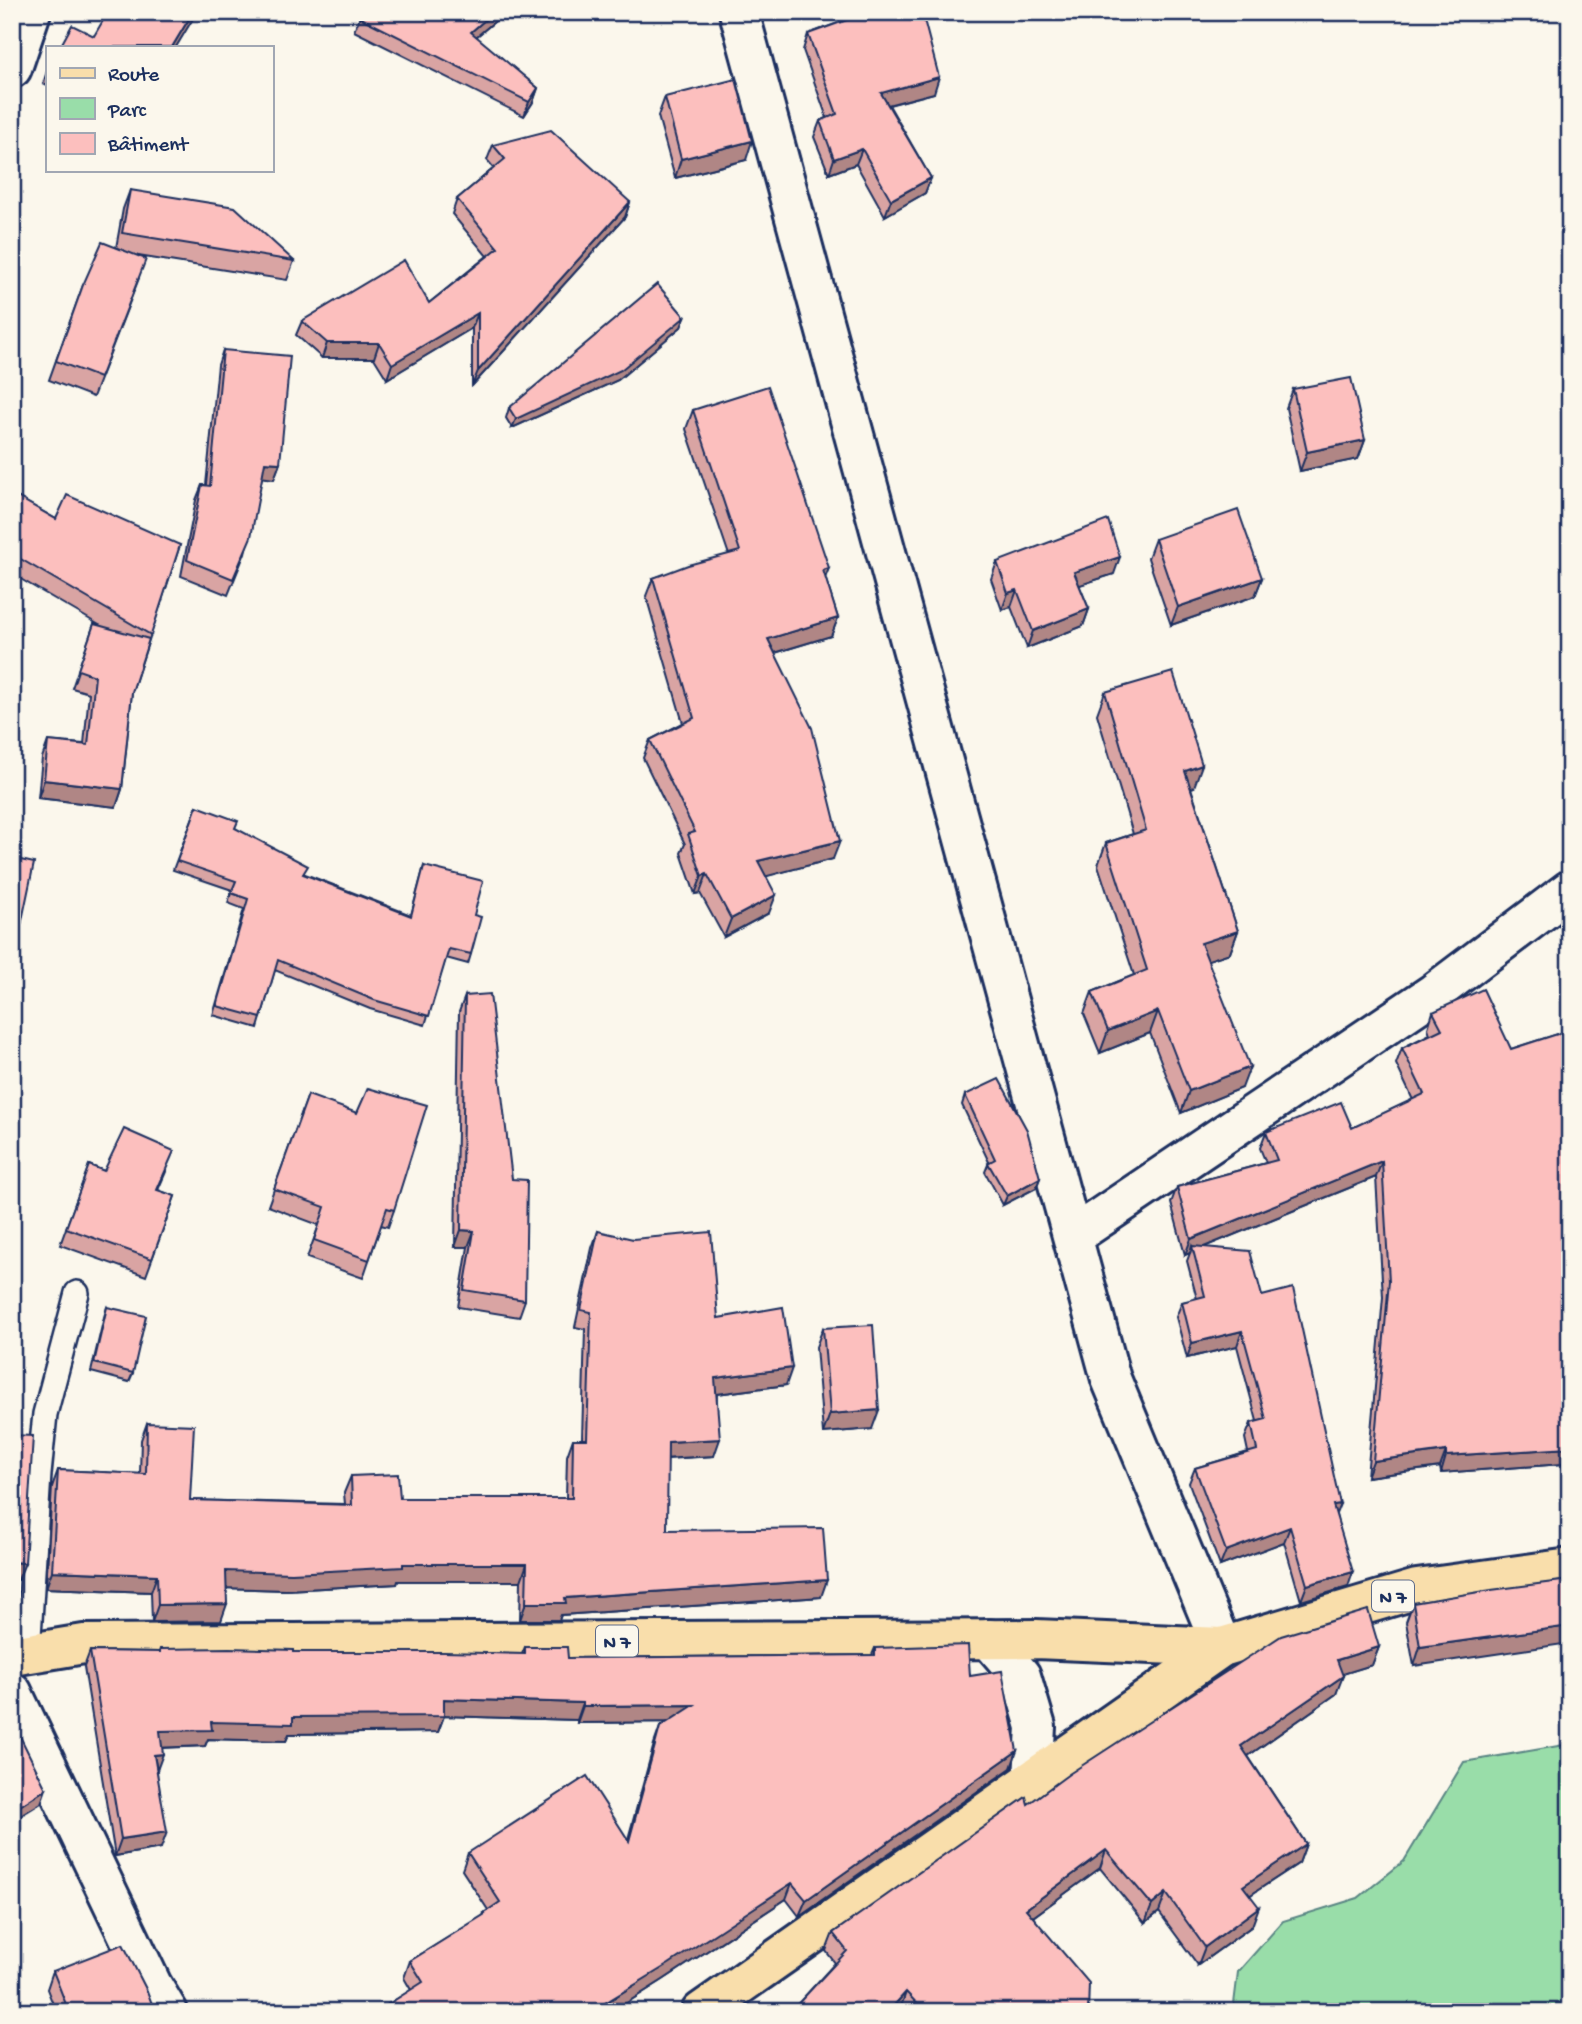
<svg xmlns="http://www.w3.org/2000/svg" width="1582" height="2024" font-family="'Gochi Hand',sans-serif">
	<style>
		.green { fill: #99dda9; stroke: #5a8684; stroke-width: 2 }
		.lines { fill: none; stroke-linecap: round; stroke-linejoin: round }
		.service-casing { stroke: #1b2f5e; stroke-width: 28 }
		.minor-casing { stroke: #1b2f5e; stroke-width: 44 }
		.primary-casing { stroke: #1b2f5e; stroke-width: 44 }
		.service { stroke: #fbf7ec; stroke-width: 23 }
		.minor { stroke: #fbf7ec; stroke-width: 38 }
		.primary { stroke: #f9deab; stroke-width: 38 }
		.wall { fill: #d9a4a3; stroke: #1b2f5e; stroke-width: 2 }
		.shaded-wall { fill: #b08685; stroke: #1b2f5e; stroke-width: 2 }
		.building { fill: #fcbfbe; stroke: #1b2f5e; stroke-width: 2 }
		.labels { text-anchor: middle; stroke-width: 7; stroke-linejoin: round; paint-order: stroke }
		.shield { fill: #fbf7ec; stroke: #5e6b89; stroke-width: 2 }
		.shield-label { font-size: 19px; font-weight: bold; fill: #1b2f5e }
	</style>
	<rect width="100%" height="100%" fill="#fbf7ec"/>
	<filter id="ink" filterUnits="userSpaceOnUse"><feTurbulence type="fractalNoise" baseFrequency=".0143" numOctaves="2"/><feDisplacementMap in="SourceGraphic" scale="14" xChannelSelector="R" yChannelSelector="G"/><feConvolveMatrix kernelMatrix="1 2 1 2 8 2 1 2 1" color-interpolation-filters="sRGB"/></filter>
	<g filter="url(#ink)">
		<!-- green -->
		<path class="green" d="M 1570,1744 L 1570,2012 L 1233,2012 L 1238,1972 L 1283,1921 L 1358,1898 L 1404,1861 L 1464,1762 Z"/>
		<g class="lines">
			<!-- service casing -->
			<g class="service-casing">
				<path id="service" d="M 28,1653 L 39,1474 L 45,1414 L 77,1293"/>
			</g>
			<!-- minor casing -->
			<g class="minor-casing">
				<g id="minor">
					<path d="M 739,12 L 1111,1379 L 1222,1647"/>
					<path d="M 12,68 L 31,12"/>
					<path d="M 1073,1236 L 1434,993 L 1570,890"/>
					<path d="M 989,1639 L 1021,1676 L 1036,1727 L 1033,1778"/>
					<path d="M 12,1692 L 152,1985 L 168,2012"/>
				</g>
			</g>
			<!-- primary casing -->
			<g class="primary-casing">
				<g id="primary">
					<path d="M 12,1656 L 84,1644 L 1036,1639 L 1222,1647"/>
					<path d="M 701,2012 L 1222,1647 L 1417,1589 L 1570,1568"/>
				</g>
			</g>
			<!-- service -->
			<use href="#service" class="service"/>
			<!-- minor -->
			<use href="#minor" class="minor"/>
			<!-- primary -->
			<use href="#primary" class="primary"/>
		</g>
		<!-- wall -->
		<g class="wall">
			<path d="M 362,12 L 506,12 L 476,37 L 538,88 L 533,102 L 524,116 L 354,31 Z"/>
			<path d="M 844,12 L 922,12 L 934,93 L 889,105 L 931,178 L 925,193 L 885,216 L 856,164 L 829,174 L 814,137 L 820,121 L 827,118 L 803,50 L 808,34 L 846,20 Z"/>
			<path d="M 47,71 L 47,86 L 43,84 Z"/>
			<path d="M 665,97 L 746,160 L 675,178 L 658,116 Z"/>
			<path d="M 493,145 L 630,202 L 625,217 L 472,386 L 472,328 L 387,379 L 374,358 L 322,358 L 296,335 L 302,321 L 429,303 L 487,256 L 452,214 L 457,199 L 494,168 L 487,160 Z"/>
			<path d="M 130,190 L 294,261 L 287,280 L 138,256 L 139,278 L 93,397 L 49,380 L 83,285 L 116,248 L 123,209 Z"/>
			<path d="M 685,317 L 681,327 L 618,380 L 512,428 L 506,418 L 509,408 Z"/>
			<path d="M 223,350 L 280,463 L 274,479 L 262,477 L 245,553 L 228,595 L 181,576 L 196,500 L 202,485 L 206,485 L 218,365 Z"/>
			<path d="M 1293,389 L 1365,440 L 1358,459 L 1300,471 L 1286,408 Z"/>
			<path d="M 693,410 L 829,568 L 825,577 L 838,618 L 831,636 L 775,653 L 833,859 L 766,876 L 769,913 L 724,937 L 700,893 L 695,894 L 681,853 L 685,844 L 643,758 L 650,740 L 683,723 L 646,596 L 653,578 L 729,555 L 686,429 Z"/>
			<path d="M 12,494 L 56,519 L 180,545 L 132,692 L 122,789 L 116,807 L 38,798 L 42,758 L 48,741 L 84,744 L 89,693 L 72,688 L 94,624 L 101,626 L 12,574 Z"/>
			<path d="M 1155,539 L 1262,578 L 1255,596 L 1171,625 L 1148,558 Z"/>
			<path d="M 997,562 L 1114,574 L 1079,585 L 1089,609 L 1083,626 L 1027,648 L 1011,607 L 1002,610 L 991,579 Z"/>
			<path d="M 1105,692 L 1194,787 L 1191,788 L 1238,931 L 1230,953 L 1207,960 L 1242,1088 L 1181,1113 L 1150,1033 L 1100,1053 L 1084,1014 L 1092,992 L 1134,975 L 1098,865 L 1106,843 L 1133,834 L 1097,714 Z"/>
			<path d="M 197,806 L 235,828 L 305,874 L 411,915 L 424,866 L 474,915 L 471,954 L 468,964 L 446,958 L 425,1025 L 370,1009 L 275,970 L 258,1028 L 213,1015 L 244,909 L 228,903 L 232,890 L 173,870 Z"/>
			<path d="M 12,858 L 19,935 L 12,953 Z"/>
			<path d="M 465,996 L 512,1179 L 525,1300 L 519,1317 L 458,1307 L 468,1247 L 455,1247 L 459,1012 Z"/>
			<path d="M 1433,1012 L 1511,1049 L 1570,1030 L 1570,1516 L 1562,1464 L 1441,1473 L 1440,1467 L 1367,1477 L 1383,1297 L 1376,1177 L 1204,1247 L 1262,1296 L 1336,1515 L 1348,1587 L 1301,1601 L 1284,1542 L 1220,1566 L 1189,1483 L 1195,1468 L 1248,1452 L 1245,1438 L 1251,1423 L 1257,1421 L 1237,1346 L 1187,1358 L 1176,1317 L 1182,1302 L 1197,1299 L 1187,1261 L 1190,1253 L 1185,1255 L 1171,1203 L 1177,1187 L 1266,1163 L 1260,1148 L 1266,1132 L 1352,1128 L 1413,1100 L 1396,1064 L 1402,1048 L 1430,1034 L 1428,1028 Z"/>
			<path d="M 308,1095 L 394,1210 L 388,1227 L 381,1225 L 363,1278 L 307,1258 L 319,1225 L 268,1206 Z"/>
			<path d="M 965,1095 L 1040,1178 L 1036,1188 L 1003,1205 L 985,1172 L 989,1162 L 962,1105 Z"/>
			<path d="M 89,1165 L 104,1171 L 168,1167 L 158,1190 L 175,1196 L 146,1276 L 60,1245 Z"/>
			<path d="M 598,1231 L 718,1318 L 786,1385 L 717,1394 L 714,1456 L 667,1459 L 667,1530 L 821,1597 L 561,1615 L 559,1620 L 520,1620 L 521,1581 L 398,1581 L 397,1584 L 286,1590 L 227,1588 L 221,1621 L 152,1622 L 151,1592 L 46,1588 L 52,1487 L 58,1470 L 140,1474 L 141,1440 L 147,1423 L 190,1500 L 345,1504 L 344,1493 L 351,1476 L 400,1498 L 566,1498 L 567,1456 L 573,1439 L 582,1439 L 585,1329 L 575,1327 L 592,1248 Z"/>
			<path d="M 107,1307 L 133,1373 L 129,1382 L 91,1372 L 104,1317 Z"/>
			<path d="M 823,1328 L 872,1429 L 823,1433 L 816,1347 Z"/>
			<path d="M 1570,1580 L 1414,1666 L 1406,1622 L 1413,1603 Z"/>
			<path d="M 525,1647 L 568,1658 L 872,1655 L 875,1648 L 970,1676 L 1011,1768 L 799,1916 L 786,1899 L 663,1980 L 612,2012 L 385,2012 L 387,2005 L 411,1990 L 404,1978 L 410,1961 L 483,1916 L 484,1913 L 488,1910 L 462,1870 L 468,1853 L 628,1839 L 654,1744 L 660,1727 L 668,1722 L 577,1723 L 577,1720 L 444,1716 L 438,1732 L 289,1734 L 286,1741 L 208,1739 L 205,1746 L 162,1748 L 157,1770 L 161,1848 L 115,1856 L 84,1667 L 90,1651 L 159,1652 L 160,1649 L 293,1652 L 522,1654 Z"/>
			<path d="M 1379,1647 L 1372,1665 L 1342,1674 L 1336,1694 L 1248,1756 L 1306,1844 L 1299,1863 L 1250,1895 L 1252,1926 L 1198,1965 L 1159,1912 L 1145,1923 L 1100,1868 L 1033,1917 L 1088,2012 L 901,2012 L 900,2010 L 898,2012 L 792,2012 L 793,2009 L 835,1963 L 826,1951 L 833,1933 L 1028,1804 Z"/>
			<path d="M 53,1971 L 155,2012 L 56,2012 L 47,1989 Z"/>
		</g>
		<!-- shaded-wall -->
		<g class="shaded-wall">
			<path d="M 193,12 L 197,12 L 176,47 L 172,47 Z"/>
			<path d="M 494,12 L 506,12 L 465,46 L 471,32 Z"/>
			<path d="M 939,77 L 934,93 L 876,108 L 881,93 Z"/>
			<path d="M 538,88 L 533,102 L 524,116 L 529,102 Z"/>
			<path d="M 752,141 L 746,160 L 675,178 L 681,159 Z"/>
			<path d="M 862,149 L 856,164 L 829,174 L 834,159 Z"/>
			<path d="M 931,178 L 925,193 L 885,216 L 891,200 Z"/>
			<path d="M 630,202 L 625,217 L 472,386 L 478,371 Z"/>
			<path d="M 478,313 L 472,328 L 387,379 L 392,364 Z"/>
			<path d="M 685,317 L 681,327 L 618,380 L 512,428 L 516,419 Z"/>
			<path d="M 327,343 L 379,343 L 374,358 L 322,358 Z"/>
			<path d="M 1365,440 L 1358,459 L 1300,471 L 1307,452 Z"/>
			<path d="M 265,462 L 280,463 L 274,479 L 260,477 Z"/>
			<path d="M 1120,557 L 1114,574 L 1068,589 L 1074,572 Z"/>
			<path d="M 829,568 L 822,586 L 823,570 Z"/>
			<path d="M 1262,578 L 1255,596 L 1171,625 L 1178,607 Z"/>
			<path d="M 1017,590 L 1011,607 L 1002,610 L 1008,593 Z"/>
			<path d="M 1089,609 L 1083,626 L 1027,648 L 1033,631 Z"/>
			<path d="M 838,618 L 831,636 L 761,657 L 768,639 Z"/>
			<path d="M 1202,765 L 1194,787 L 1177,792 L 1185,771 Z"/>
			<path d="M 44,780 L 122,789 L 116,807 L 38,798 Z"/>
			<path d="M 840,841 L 833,859 L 752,880 L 758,861 Z"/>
			<path d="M 707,874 L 700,893 L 695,894 L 702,876 Z"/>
			<path d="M 776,895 L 769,913 L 724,937 L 731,919 Z"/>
			<path d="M 1238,931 L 1230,953 L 1193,965 L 1201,943 Z"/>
			<path d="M 1158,1011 L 1150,1033 L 1100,1053 L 1108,1031 Z"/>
			<path d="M 1250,1067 L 1242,1088 L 1181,1113 L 1189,1091 Z"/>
			<path d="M 1382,1161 L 1376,1177 L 1194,1251 L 1192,1246 L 1190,1253 L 1185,1255 L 1191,1239 Z"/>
			<path d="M 1040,1178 L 1036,1188 L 1003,1205 L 1007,1196 Z"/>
			<path d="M 461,1230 L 474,1231 L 468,1247 L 455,1247 Z"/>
			<path d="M 1242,1331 L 1237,1346 L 1187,1358 L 1192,1343 Z"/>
			<path d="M 792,1368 L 786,1385 L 709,1395 L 715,1378 Z"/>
			<path d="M 879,1410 L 872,1429 L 823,1433 L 830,1414 Z"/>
			<path d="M 720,1439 L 714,1456 L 661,1459 L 668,1442 Z"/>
			<path d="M 1568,1448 L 1562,1464 L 1441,1473 L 1446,1456 Z"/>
			<path d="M 1446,1451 L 1440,1467 L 1367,1477 L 1373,1461 Z"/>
			<path d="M 1340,1504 L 1334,1519 L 1333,1505 Z"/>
			<path d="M 1290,1527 L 1284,1542 L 1220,1566 L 1226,1551 Z"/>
			<path d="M 12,1562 L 25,1563 L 18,1580 L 12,1580 Z"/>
			<path d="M 403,1564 L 527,1564 L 521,1581 L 398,1581 L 397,1584 L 286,1590 L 220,1588 L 226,1571 Z"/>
			<path d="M 52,1571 L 157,1575 L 151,1592 L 46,1588 Z"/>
			<path d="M 1353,1572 L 1348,1587 L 1301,1601 L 1307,1585 Z"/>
			<path d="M 827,1580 L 821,1597 L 561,1615 L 559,1620 L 520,1620 L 526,1603 L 565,1598 Z"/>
			<path d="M 227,1604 L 221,1621 L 152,1622 L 158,1605 Z"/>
			<path d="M 1570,1626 L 1570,1643 L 1414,1666 L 1420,1647 Z"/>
			<path d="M 1379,1647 L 1372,1665 L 1330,1678 L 1337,1660 Z"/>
			<path d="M 1343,1676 L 1336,1694 L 1235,1765 L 1241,1746 Z"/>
			<path d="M 444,1699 L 583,1703 L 577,1720 L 444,1716 L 438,1732 L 289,1734 L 286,1741 L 208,1739 L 205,1746 L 153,1748 L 160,1731 L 211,1722 L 293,1717 Z"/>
			<path d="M 694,1705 L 688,1722 L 577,1723 L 583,1706 Z"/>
			<path d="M 1017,1751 L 1011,1768 L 799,1916 L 806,1900 Z"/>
			<path d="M 163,1754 L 157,1770 L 154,1755 Z"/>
			<path d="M 46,1789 L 41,1803 L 12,1821 L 12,1811 Z"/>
			<path d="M 167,1832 L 161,1848 L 115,1856 L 121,1839 Z"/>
			<path d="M 1306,1844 L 1299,1863 L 1237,1904 L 1243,1886 Z"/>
			<path d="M 1106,1850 L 1100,1868 L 1019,1927 L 1026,1909 Z"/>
			<path d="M 792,1883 L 786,1899 L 663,1980 L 612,2012 L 592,2012 Z"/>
			<path d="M 1166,1893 L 1159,1912 L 1145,1923 L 1152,1905 Z"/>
			<path d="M 1259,1907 L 1252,1926 L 1198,1965 L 1205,1947 Z"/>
			<path d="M 906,1992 L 900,2010 L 898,2012 L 888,2012 Z"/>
		</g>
		<!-- building -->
		<g class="building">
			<path d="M 108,12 L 193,12 L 172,47 L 60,47 L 72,25 L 94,36 Z"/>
			<path d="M 362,12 L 494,12 L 471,32 L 538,88 L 529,102 L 359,17 Z"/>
			<path d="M 854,12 L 922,12 L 939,77 L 881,93 L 931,178 L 891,200 L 862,149 L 834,159 L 820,121 L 837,114 L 808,34 L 855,17 Z"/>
			<path d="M 736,79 L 752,141 L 681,159 L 665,97 Z"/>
			<path d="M 551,130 L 630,202 L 478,371 L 478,313 L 392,364 L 379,343 L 327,343 L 302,321 L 404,260 L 429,303 L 498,248 L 457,199 L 505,159 L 493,145 Z"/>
			<path d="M 130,190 L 235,207 L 294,261 L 122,233 Z"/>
			<path d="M 102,242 L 146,259 L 100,378 L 56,361 L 83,285 Z"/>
			<path d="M 657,284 L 685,317 L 621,370 L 516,419 L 509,408 Z"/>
			<path d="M 223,350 L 290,356 L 280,463 L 265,462 L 251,537 L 233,579 L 187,560 L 202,485 L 210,486 Z"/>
			<path d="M 1351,378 L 1365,440 L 1307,452 L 1293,389 Z"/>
			<path d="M 768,386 L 829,568 L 823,570 L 838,618 L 768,639 L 812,728 L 840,841 L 758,861 L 776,895 L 731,919 L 707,874 L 702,876 L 688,834 L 695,832 L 650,740 L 694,718 L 653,578 L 688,565 L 740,551 L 693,410 Z"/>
			<path d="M 12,494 L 56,519 L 67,495 L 180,545 L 151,635 L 12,554 Z"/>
			<path d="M 1238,510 L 1262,578 L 1178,607 L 1155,539 Z"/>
			<path d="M 1108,520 L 1120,557 L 1074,572 L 1089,609 L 1033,631 L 1017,590 L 1008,593 L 997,562 Z"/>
			<path d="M 94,624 L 149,639 L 132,692 L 122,789 L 44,780 L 48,741 L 88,745 L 95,676 L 78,670 Z"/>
			<path d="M 1173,672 L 1202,765 L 1185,771 L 1238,931 L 1201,943 L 1250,1067 L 1189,1091 L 1158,1011 L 1108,1031 L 1092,992 L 1147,970 L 1106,843 L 1146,830 L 1105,692 Z"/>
			<path d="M 197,806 L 238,821 L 235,828 L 308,866 L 303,874 L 411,916 L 424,866 L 483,881 L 474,915 L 481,917 L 471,954 L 449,949 L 429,1016 L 374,1000 L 278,960 L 261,1018 L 217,1006 L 248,899 L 231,893 L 236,881 L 177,861 Z"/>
			<path d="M 12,858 L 34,863 L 19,935 L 12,934 Z"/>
			<path d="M 1483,989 L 1511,1049 L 1570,1030 L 1570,1459 L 1568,1448 L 1446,1456 L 1446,1451 L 1373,1461 L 1389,1281 L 1382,1161 L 1191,1239 L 1177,1187 L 1277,1160 L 1266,1132 L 1341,1102 L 1352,1128 L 1424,1094 L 1402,1048 L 1442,1029 L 1433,1012 Z"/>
			<path d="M 490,994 L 512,1179 L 527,1180 L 525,1300 L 464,1290 L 474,1231 L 461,1230 L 465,996 Z"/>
			<path d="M 999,1079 L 1027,1130 L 1040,1178 L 1007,1196 L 988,1163 L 995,1159 L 965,1095 Z"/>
			<path d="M 368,1088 L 427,1105 L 394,1210 L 387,1208 L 369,1260 L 314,1240 L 325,1207 L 274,1189 L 308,1095 L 357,1113 Z"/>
			<path d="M 124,1129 L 174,1151 L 157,1190 L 175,1196 L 152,1259 L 66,1228 L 89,1165 L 104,1171 Z"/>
			<path d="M 598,1231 L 633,1239 L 711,1232 L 718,1318 L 783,1307 L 792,1368 L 715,1378 L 720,1439 L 668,1442 L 667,1530 L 823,1528 L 827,1580 L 565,1598 L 566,1603 L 526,1603 L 527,1564 L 403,1564 L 403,1567 L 292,1573 L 226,1571 L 227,1604 L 158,1605 L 157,1575 L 52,1571 L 58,1470 L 146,1474 L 147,1423 L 194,1425 L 190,1500 L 352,1505 L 351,1476 L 398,1474 L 400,1498 L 572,1498 L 573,1439 L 587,1439 L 591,1312 L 581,1310 Z"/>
			<path d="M 1192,1246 L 1250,1251 L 1262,1296 L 1293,1288 L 1340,1504 L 1333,1505 L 1353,1572 L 1307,1585 L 1290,1527 L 1226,1551 L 1195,1468 L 1257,1450 L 1251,1423 L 1266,1419 L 1242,1331 L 1192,1343 L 1182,1302 L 1205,1296 Z"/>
			<path d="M 107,1307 L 146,1316 L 133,1373 L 94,1363 Z"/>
			<path d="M 873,1325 L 879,1410 L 830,1414 L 823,1328 Z"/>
			<path d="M 12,1435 L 33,1436 L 25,1563 L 12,1562 Z"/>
			<path d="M 1570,1580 L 1570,1626 L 1420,1647 L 1413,1603 L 1491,1590 Z"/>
			<path d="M 1368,1610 L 1379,1647 L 1337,1660 L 1343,1676 L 1241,1746 L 1306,1844 L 1243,1886 L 1259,1907 L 1205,1947 L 1166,1893 L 1152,1905 L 1106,1850 L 1026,1909 L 1089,1983 L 1088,2012 L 925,2012 L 906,1992 L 888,2012 L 795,2012 L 793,2009 L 847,1951 L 833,1933 L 1026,1797 L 1028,1804 L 1069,1774 L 1281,1636 Z"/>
			<path d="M 968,1645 L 970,1676 L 1002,1671 L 1017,1751 L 806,1900 L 792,1883 L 669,1964 L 592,2011 L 593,2012 L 392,2012 L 387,2005 L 423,1982 L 410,1961 L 485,1914 L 484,1913 L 500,1902 L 468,1853 L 587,1776 L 629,1841 L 660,1727 L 694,1705 L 583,1706 L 583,1703 L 444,1699 L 444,1716 L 293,1717 L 293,1724 L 211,1722 L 212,1730 L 160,1731 L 163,1754 L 154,1755 L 167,1832 L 121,1839 L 90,1651 L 160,1652 L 160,1649 L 229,1648 L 293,1650 L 293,1652 L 444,1652 L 525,1654 L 525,1647 L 567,1647 L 568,1658 L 875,1655 L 875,1648 Z"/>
			<path d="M 12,1720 L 46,1789 L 12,1811 Z"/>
			<path d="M 123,1944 L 147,1991 L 155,2012 L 69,2012 L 53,1971 Z"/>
		</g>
	</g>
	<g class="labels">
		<!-- shield labels -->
		<g class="shield">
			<rect x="1372" y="1580.5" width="42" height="31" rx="5"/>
			<rect x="596" y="1625.5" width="42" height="31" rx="5"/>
		</g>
		<g class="shield-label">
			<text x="1393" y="1603">N 7</text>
			<text x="617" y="1648">N 7</text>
		</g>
	</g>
	<!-- margin -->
	<rect width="1582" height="2024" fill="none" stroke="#fbf7ec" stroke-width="42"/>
	<rect x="21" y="21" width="1540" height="1982" fill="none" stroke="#1b2f5e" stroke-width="2.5" filter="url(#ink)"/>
	<!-- legend -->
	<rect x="46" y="46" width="228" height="126" fill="#fbf7ec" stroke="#a1a7b3" stroke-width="2"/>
	<rect x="60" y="68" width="35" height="10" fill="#f9deab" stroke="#a1a7b3" stroke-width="2"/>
	<text x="108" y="80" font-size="21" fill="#1b2f5e">Route</text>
	<rect x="60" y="98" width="35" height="21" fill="#99dda9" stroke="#a1a7b3" stroke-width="2"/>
	<text x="108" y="116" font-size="21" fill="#1b2f5e">Parc</text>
	<rect x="60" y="133" width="35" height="21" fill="#fcbfbe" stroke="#a1a7b3" stroke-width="2"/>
	<text x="108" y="150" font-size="21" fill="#1b2f5e">Bâtiment</text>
</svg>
